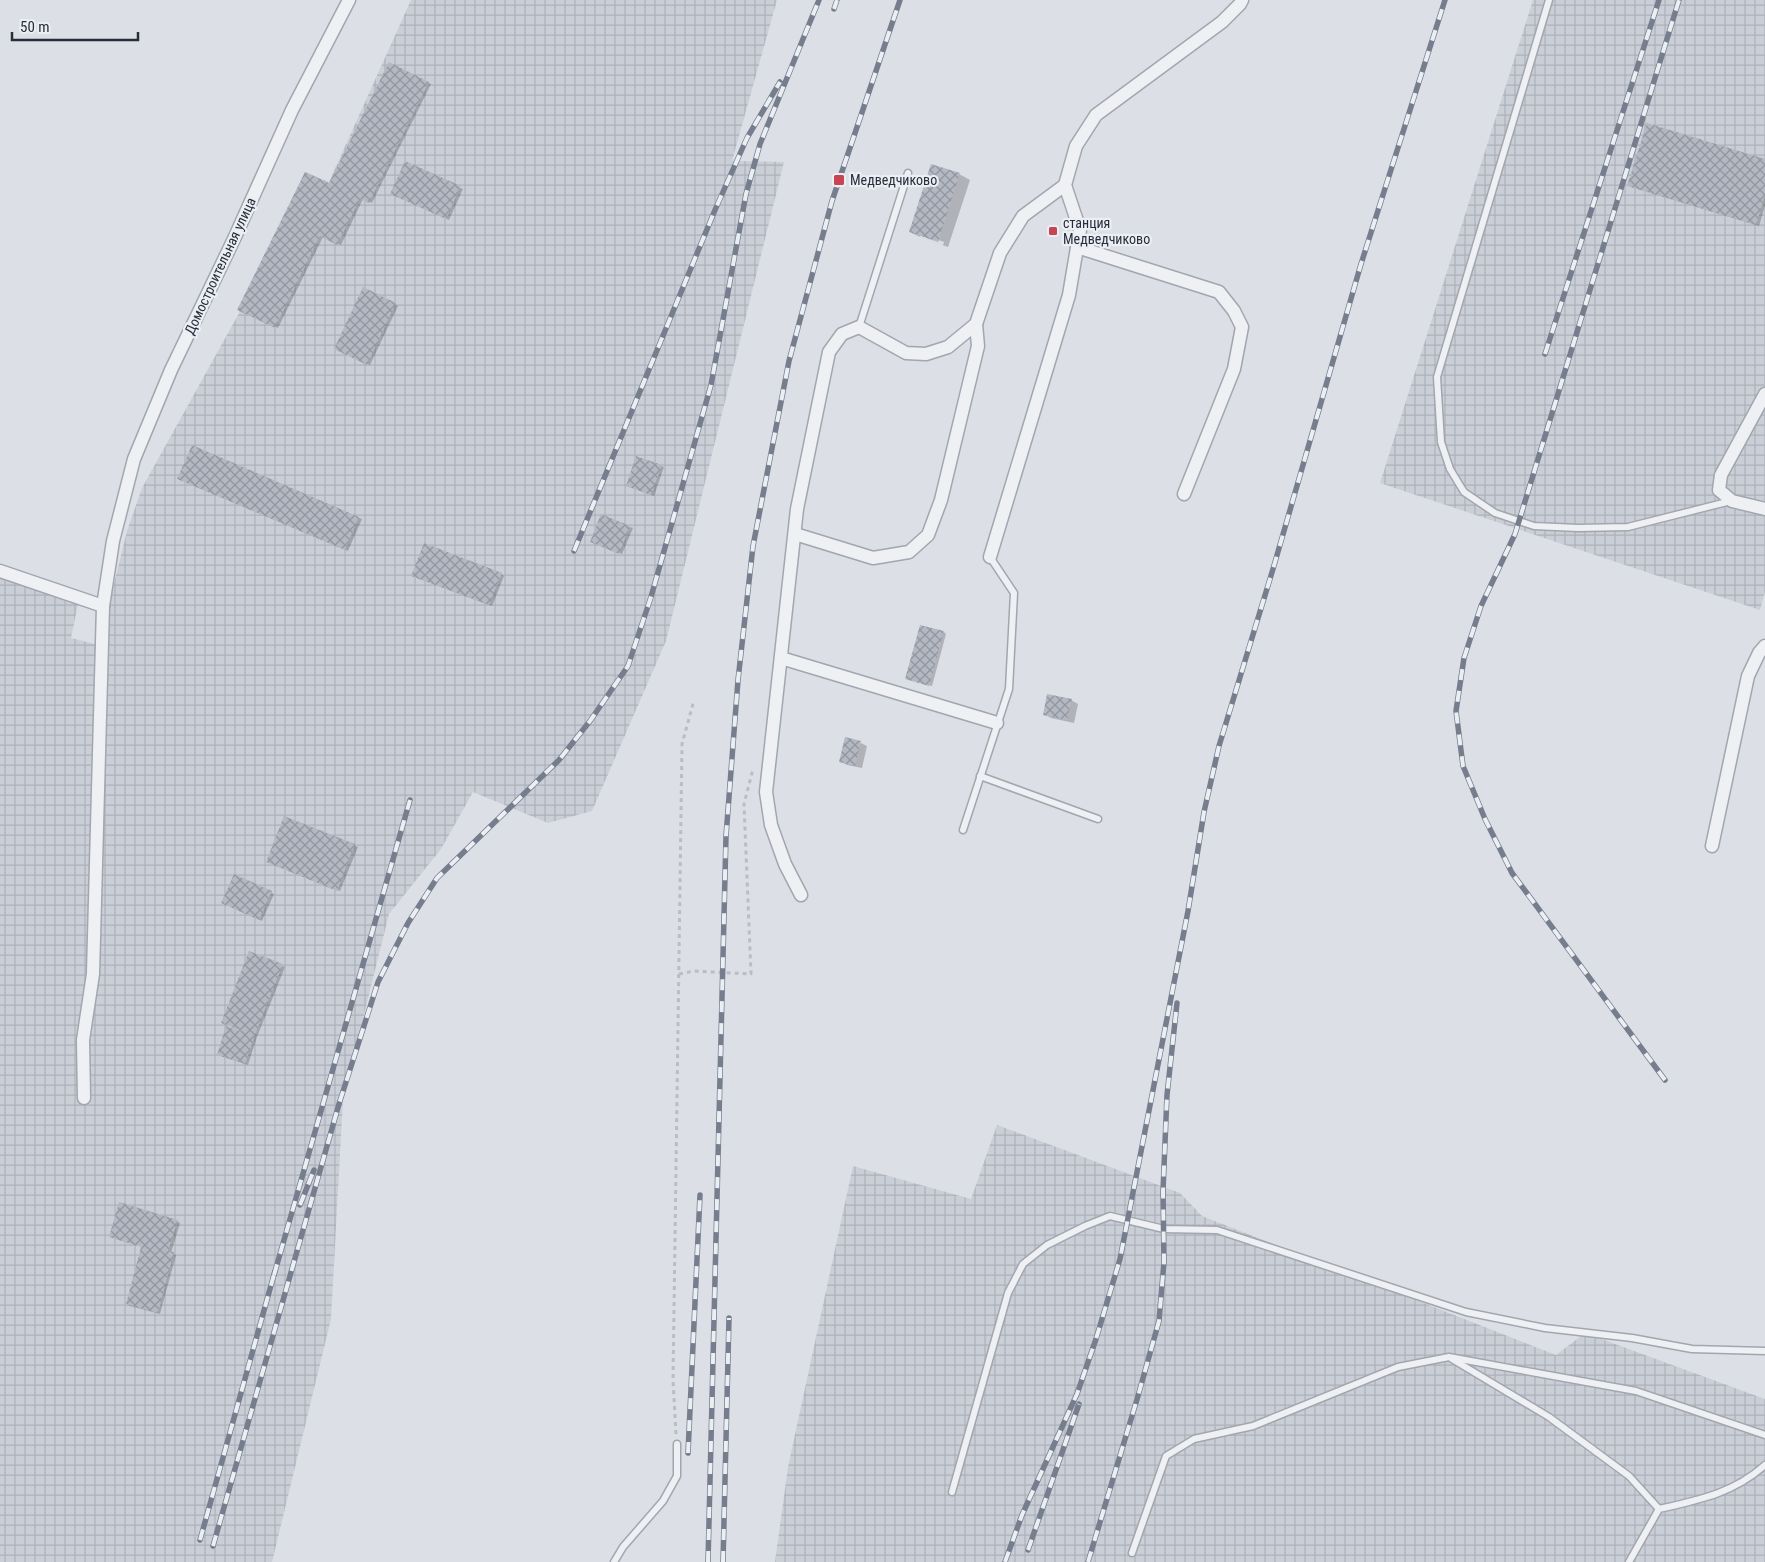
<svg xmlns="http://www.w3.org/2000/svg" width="1765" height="1562" font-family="'Roboto Condensed',sans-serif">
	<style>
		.industrial { fill: url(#industrial-grid) }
		.shadow { fill: #0003 }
		.building { fill: url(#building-cross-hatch) }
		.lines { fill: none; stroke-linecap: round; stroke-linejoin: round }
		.service-casing { stroke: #a2a6af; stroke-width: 9 }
		.minor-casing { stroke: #a2a6af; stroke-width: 15 }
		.path { stroke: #babdc4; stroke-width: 3; stroke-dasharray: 4 4; stroke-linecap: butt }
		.service { stroke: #eef0f4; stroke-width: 6 }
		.minor { stroke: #eef0f4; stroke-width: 12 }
		.rail-casing { stroke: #767e8e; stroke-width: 5.5 }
		.rail { stroke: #ebeef3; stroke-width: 4; stroke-dasharray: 11; stroke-linecap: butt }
		.poi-dot { fill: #c74552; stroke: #ebeef3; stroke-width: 2 }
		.labels { text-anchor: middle; stroke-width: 4.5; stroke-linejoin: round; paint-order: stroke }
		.poi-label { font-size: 14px; fill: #272d3b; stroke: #ebeef3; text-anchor: start }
		.street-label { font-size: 14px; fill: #272d3b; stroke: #ebeef3 }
	</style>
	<defs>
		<pattern id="industrial-grid" width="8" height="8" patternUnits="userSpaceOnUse" patternTransform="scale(1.25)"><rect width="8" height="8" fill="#caced7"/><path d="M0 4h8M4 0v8" fill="none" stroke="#aeb1b9"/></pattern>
		<pattern id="building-cross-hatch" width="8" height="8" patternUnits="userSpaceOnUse" patternTransform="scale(1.25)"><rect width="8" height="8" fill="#b4b8c2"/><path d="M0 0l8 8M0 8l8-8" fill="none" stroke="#92969f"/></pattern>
	</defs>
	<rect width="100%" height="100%" fill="#dcdfe5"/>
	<!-- industrial -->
	<g class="industrial">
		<path d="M 411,0 L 777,0 L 732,161 L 784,162 L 666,641 L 592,811 L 548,823 L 473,792 L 441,849 L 389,914 L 343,1099 L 331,1319 L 272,1562 L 0,1562 L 0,579 L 78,604 L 71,638 L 99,645 L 127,531 L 142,488 L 238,315 L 305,172 L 329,182 Z"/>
		<path d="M 1533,0 L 1765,0 L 1765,592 L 1760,610 L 1380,483 Z"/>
		<path d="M 997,1125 L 1180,1193 L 1202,1216 L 1556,1355 L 1585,1333 L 1765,1399 L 1765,1562 L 775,1562 L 788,1467 L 853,1166 L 971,1199 Z"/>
	</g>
	<!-- shadow -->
	<g class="shadow">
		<path d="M 389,64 L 431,84 L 372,203 L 363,199 L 341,245 L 323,237 L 278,328 L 239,309 L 330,185 Z"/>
		<path d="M 1765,161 L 1765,206 L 1759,226 L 1632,187 Z"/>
		<path d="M 959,174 L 970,180 L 948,247 L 920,237 L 943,245 L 944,242 L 920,234 L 920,237 L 910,232 Z"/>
		<path d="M 460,188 L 463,189 L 449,220 L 394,195 Z"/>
		<path d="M 364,289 L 398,306 L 370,365 L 336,349 Z"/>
		<path d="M 192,447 L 362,519 L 348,551 L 182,480 Z"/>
		<path d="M 661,466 L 664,467 L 654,496 L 630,487 Z"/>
		<path d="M 630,527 L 633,528 L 622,554 L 594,543 Z"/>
		<path d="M 501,574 L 504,576 L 492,606 L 415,577 Z"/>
		<path d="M 944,632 L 946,634 L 932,686 L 910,680 Z"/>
		<path d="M 1071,700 L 1078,704 L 1074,723 L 1051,718 L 1044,714 Z"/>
		<path d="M 861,743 L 867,746 L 862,768 L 847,765 L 841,761 Z"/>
		<path d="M 285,817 L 358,847 L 340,891 L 270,863 Z"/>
		<path d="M 235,876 L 274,894 L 262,921 L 226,904 Z"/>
		<path d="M 282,966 L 285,967 L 257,1037 L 248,1065 L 221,1056 L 241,1031 Z"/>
		<path d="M 177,1221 L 180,1223 L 171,1253 L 176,1255 L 160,1314 L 130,1306 L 127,1304 L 143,1247 L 110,1237 Z"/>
	</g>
	<!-- building -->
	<g class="building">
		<path d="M 389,62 L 429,82 L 369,203 L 360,199 L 337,245 L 320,236 L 275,328 L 237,310 L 305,172 L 329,183 Z"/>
		<path d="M 1647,123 L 1765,159 L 1765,196 L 1756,225 L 1627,186 Z"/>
		<path d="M 405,161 L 461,186 L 446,219 L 390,194 Z"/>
		<path d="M 931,164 L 960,173 L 938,242 L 909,232 Z"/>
		<path d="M 363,287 L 396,303 L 367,365 L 334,349 Z"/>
		<path d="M 192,445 L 359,517 L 345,550 L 177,479 Z"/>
		<path d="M 636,456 L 662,465 L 651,495 L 626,486 Z"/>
		<path d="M 601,514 L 630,526 L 619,554 L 590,542 Z"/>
		<path d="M 424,543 L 502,573 L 489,605 L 411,576 Z"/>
		<path d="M 920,625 L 944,631 L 929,686 L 905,679 Z"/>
		<path d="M 1047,694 L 1072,699 L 1067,720 L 1043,715 Z"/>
		<path d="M 845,737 L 861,741 L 855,766 L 839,762 Z"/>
		<path d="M 284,816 L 355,844 L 337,891 L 266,862 Z"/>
		<path d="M 234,874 L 272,891 L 259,920 L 221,903 Z"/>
		<path d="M 249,951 L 283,964 L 255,1035 L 245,1064 L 217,1055 L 226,1026 L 247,1033 L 221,1023 Z"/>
		<path d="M 119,1202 L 178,1220 L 168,1251 L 174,1252 L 158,1313 L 126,1304 L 141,1247 L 109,1237 Z"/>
	</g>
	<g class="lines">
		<!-- service casing -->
		<g class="service-casing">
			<g id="service">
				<path d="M 1549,0 L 1437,377 L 1441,442 L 1450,469 L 1464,492 L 1495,513 L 1534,526 L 1578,528 L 1628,527 L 1731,501"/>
				<path d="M 859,327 L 908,173"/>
				<path d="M 980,776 L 1098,819"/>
				<path d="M 963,830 L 1009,689 L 1014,593 L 990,557"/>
				<path d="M 1452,1359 L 1549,1417 L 1629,1476 L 1659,1509"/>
				<path d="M 952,1492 L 1008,1293 L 1023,1264 L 1047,1245 L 1085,1226 L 1110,1216 L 1164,1229 L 1217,1230 L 1466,1312 L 1545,1328 L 1632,1338 L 1692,1349 L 1765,1351"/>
				<path d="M 1132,1553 L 1166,1456 L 1194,1439 L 1253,1426 L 1398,1367 L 1449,1357 L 1636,1391 L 1765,1435"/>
				<path d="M 614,1562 L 623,1547 L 663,1501 L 677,1476 L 677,1444"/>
				<path d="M 1629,1562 L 1659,1509 C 1699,1500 1734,1493 1765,1465"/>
			</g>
		</g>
		<!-- minor casing -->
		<g class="minor-casing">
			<g id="minor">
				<path d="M 1077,247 L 1219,292 L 1234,311 L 1242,327 L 1234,369 L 1184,494"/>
				<path d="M 1765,394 L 1721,475 L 1719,490 L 1732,501 L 1765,509"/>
				<path d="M 795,534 L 873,558 L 909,552 L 928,535 L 941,500 L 978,346 L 976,324 L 1000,253 L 1023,216 L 1065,185"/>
				<path d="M 990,557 L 1069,295 L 1080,230 L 1065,185 L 1076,146 L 1096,115 L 1222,22 L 1240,4 L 1242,0"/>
				<path d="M 0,571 L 103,606"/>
				<path d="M 781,658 L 997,723"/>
				<path d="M 1712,846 L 1748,676 L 1759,653 L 1765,646"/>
				<path d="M 801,895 L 785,864 L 771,825 L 766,792 L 797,509 L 829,352 L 842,334 L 859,327 L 906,353 L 926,354 L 948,347 L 976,324"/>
				<path d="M 84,1098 L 83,1040 L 93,974 L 103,606 L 113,541 L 134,459 L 171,370 L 234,239 L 292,110 L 349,0"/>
			</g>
		</g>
		<!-- path -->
		<g class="path">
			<path d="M 679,974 L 694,971 L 751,974 L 744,804 L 753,769"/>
			<path d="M 676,1434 L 673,1380 L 682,744 L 694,700"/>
		</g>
		<!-- service -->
		<use href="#service" class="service"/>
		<!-- minor -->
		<use href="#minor" class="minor"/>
		<!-- rail casing -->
		<g class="rail-casing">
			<g id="rail">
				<path d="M 834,9 L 837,0"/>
				<path d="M 1545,354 L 1659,0"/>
				<path d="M 574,551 L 715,210 L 747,138 L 780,82"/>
				<path d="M 1665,1080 L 1512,873 L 1485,819 L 1463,766 L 1456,711 L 1464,658 L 1481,606 L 1515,534 L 1679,0"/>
				<path d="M 300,1205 L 314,1170"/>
				<path d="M 274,1275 L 410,800"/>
				<path d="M 688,1453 L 700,1195"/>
				<path d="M 200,1540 L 275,1271"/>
				<path d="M 213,1546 L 339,1104 L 378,982 L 408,923 L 437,878 L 559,760 L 590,721 L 628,666 L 651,597 L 711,385 L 746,194 L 760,144 L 819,0"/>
				<path d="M 1028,1550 L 1079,1404"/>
				<path d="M 708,1562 L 726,836 L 738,680 L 753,546 L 789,361 L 832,201 L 900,0"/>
				<path d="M 723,1562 L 729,1318"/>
				<path d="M 1005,1562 L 1022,1515 L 1077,1394 L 1096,1339 L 1120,1259 L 1188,911 L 1204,812 L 1219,746 L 1273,569 L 1361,264 L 1445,0"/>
				<path d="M 1088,1562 L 1138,1396 L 1159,1321 L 1164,1262 L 1163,1191 L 1167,1095 L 1177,1003"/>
			</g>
		</g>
		<!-- rail -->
		<use href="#rail" class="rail"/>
	</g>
	<!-- markers -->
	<g class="poi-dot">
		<rect x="833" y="174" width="12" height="12" rx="2.5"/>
		<rect x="1048" y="226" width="10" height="10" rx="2.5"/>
	</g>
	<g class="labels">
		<!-- poi labels -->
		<g class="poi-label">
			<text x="850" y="185">Медведчиково</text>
			<text x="1063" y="228">станция<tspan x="1063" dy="16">Медведчиково</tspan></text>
		</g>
		<!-- street labels -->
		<g class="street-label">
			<text transform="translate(220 266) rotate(-65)" y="5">Домостроительная улица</text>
		</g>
	</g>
	<!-- scale -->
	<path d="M12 32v8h126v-8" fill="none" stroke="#272d3b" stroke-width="2.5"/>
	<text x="20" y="32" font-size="15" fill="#272d3b" stroke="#ebeef3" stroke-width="4" paint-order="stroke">50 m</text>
</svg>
